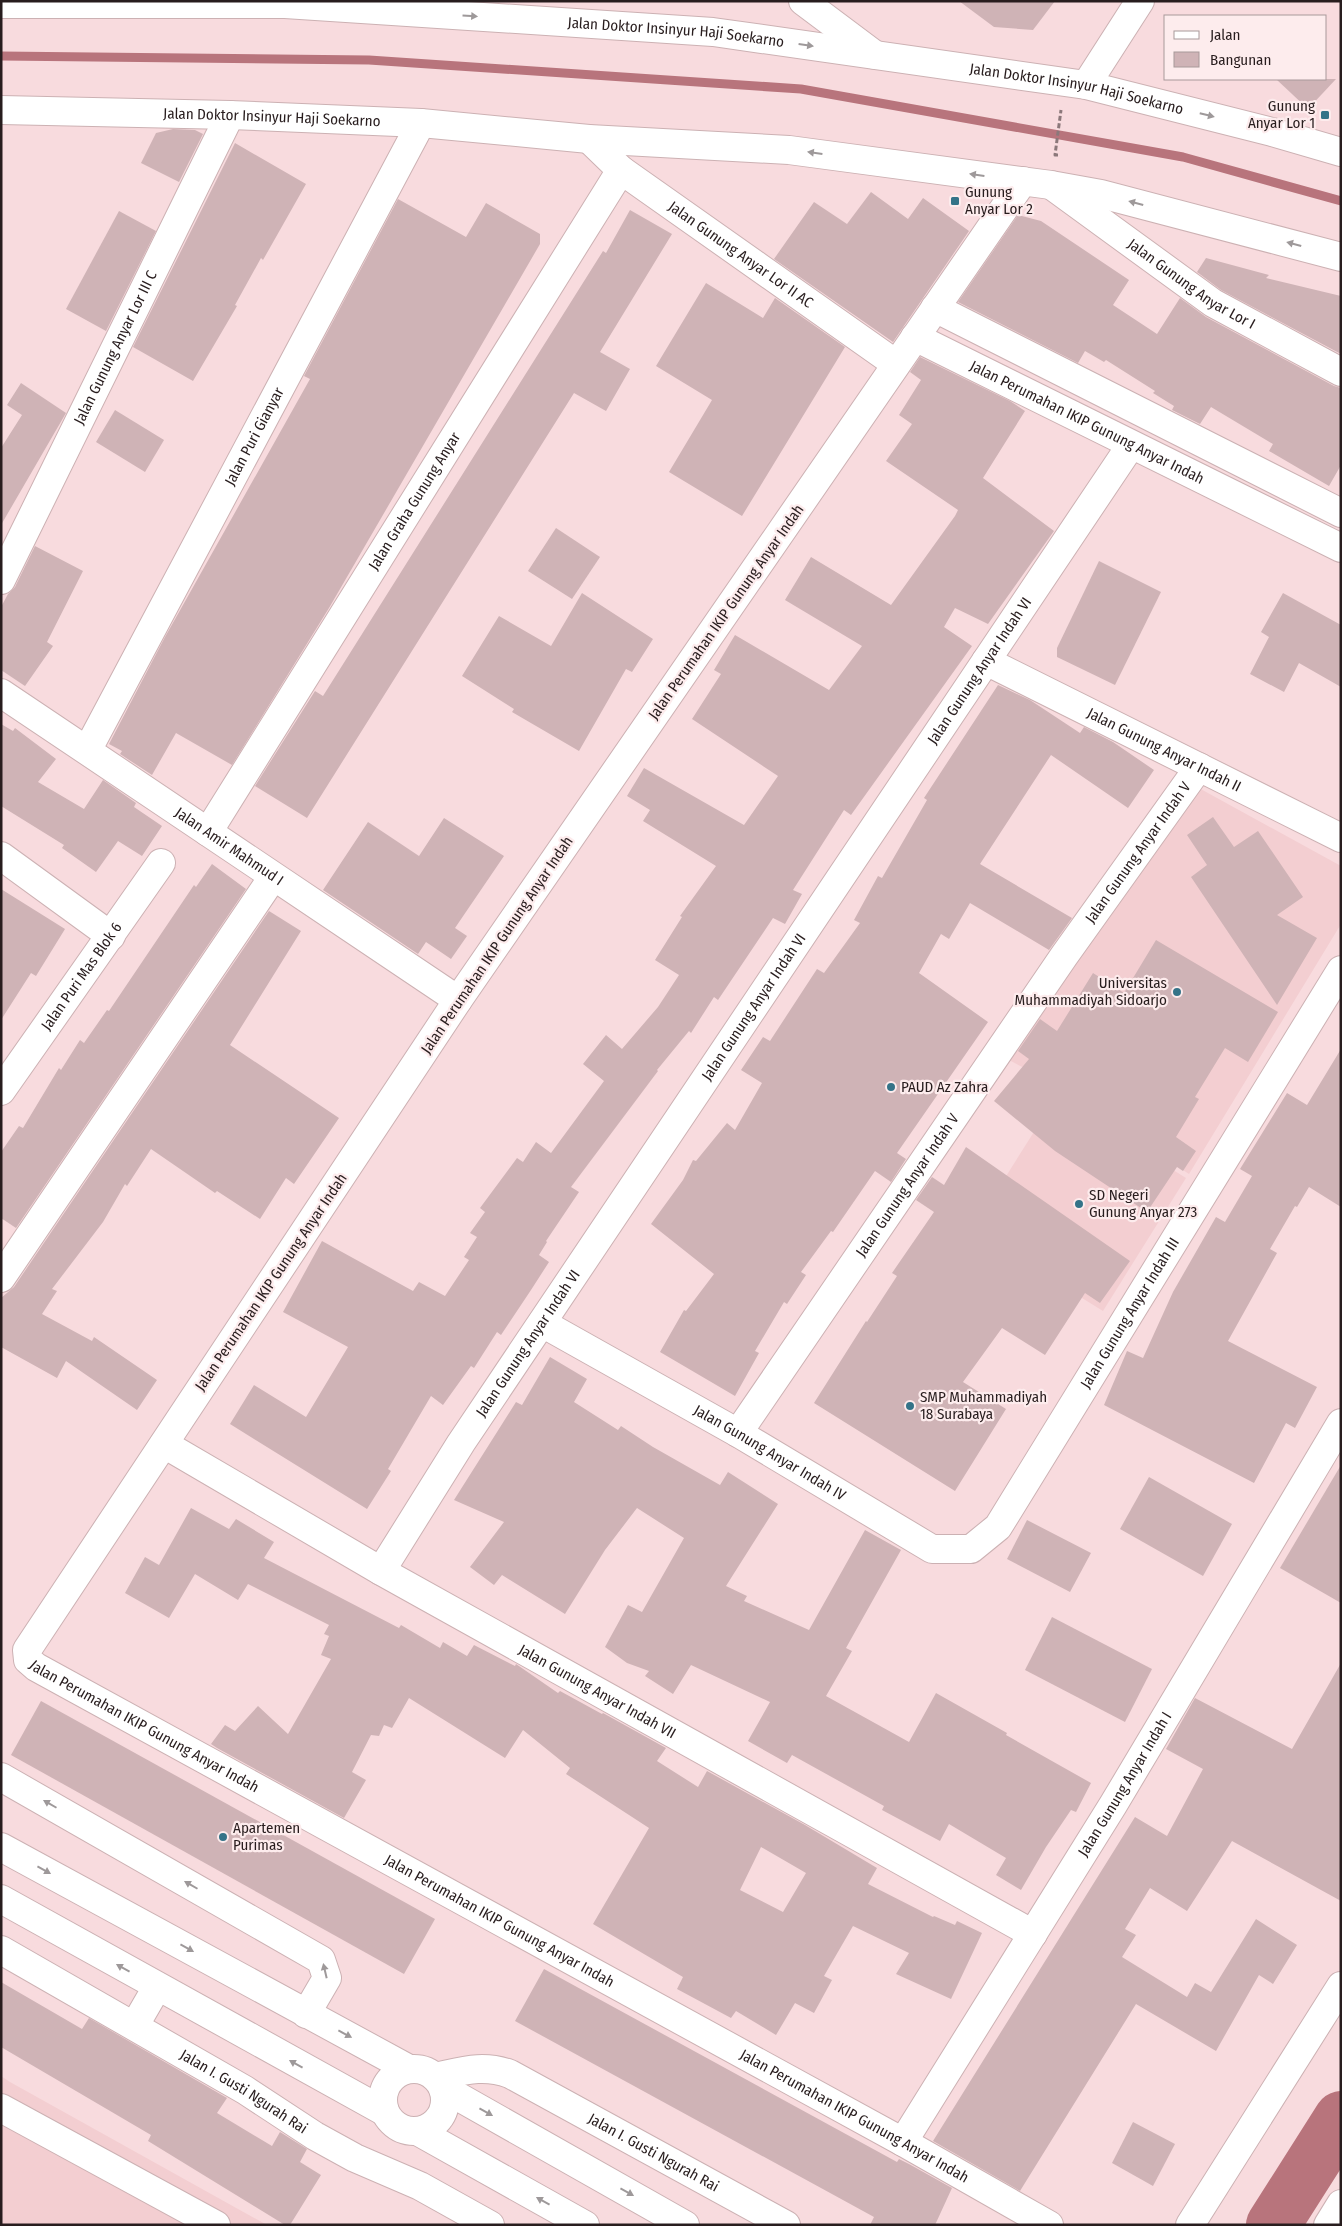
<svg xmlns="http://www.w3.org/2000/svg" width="1342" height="2226" font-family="'Fira Sans Condensed',sans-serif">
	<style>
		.built { fill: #f3ced1 }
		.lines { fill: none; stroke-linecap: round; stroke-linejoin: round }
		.stream { stroke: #b8747c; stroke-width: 9 }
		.river { stroke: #b8747c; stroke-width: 54 }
		.building { fill: #cfb3b6; fill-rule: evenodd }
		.minor-casing { stroke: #ccb1b3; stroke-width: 30 }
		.major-casing { stroke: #ccb1b3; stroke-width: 30 }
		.path { stroke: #8b787a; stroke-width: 3; stroke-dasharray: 5 2.5; stroke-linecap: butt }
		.minor { stroke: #fff; stroke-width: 28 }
		.major { stroke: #fff; stroke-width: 28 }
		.oneway { fill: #9e999a }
		.poi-dot { fill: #347388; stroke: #fdeced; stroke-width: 2 }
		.labels { text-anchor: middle; stroke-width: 4.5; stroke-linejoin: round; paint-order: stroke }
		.street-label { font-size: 15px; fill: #281d1e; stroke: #fdeced }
		.poi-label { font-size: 15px; fill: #281d1e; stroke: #fdeced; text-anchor: start }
	</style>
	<rect width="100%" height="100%" fill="#f8dbde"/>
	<!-- built -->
	<g class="built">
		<path d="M 1197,787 L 1341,866 L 1341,924 L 1189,1174 L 1047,1080 L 1009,1060 Z"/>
		<path d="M 1056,1097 L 1186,1178 L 1103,1311 L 972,1230 Z"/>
		<path d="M 1,2076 L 10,2082 L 267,2225 L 1,2225 Z"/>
	</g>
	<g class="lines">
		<!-- stream -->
		<path class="stream" d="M 1,56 L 369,60 L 801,89 L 1183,157 L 1341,201"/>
		<!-- river -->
		<path class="river" d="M 1273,2225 L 1341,2118"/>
	</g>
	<!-- building -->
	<g class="building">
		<path d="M 959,1 L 1055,1 L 1033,30 L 994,27 Z"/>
		<path d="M 1276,79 L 1336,79 L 1308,109 Z"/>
		<path d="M 173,129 L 195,130 L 203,134 L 179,182 L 141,163 L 156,133 Z"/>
		<path d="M 235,143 L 306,184 L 263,260 L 261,258 L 235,305 L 237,306 L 193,381 L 133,347 Z"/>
		<path d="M 871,192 L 908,219 L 923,198 L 969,231 L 893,342 L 774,259 L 814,202 L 847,224 Z"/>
		<path d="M 398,199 L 466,237 L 486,203 L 540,234 L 540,244 L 329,608 L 232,765 L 176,733 L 152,775 L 120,754 L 122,751 L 109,744 L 165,637 L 310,379 L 304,376 Z"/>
		<path d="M 630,210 L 672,234 L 600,352 L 630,369 L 606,411 L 574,393 L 307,818 L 255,786 L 315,691 L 323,696 L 603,251 L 606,253 Z"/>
		<path d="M 119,211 L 156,231 L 106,331 L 66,309 Z"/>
		<path d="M 1018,215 L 1041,221 L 1129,280 L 1113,305 L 1157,334 L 1180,298 L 1206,317 L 1334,386 L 1341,388 L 1341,465 L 1329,486 L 1269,451 L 1273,444 L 1211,407 L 1200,424 L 1172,410 L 1174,406 L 1153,393 L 1155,391 L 1106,360 L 1104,362 L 1085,351 L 1078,363 L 958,302 Z"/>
		<path d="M 1206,258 L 1269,275 L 1266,278 L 1341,296 L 1341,354 L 1221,290 L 1197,272 Z"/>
		<path d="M 706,283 L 763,318 L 775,298 L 845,347 L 742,516 L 669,472 L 712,400 L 656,366 Z"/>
		<path d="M 920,357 L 1010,401 L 1025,411 L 983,478 L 1054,531 L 988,624 L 955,608 L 944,627 L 972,646 L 851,815 L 844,810 L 793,890 L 802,894 L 785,924 L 773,918 L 718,1000 L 714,997 L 691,1033 L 689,1031 L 657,1070 L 658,1071 L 571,1187 L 579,1192 L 546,1241 L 547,1242 L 539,1255 L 549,1262 L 531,1290 L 501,1335 L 497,1332 L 474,1368 L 471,1366 L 443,1405 L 431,1396 L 388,1469 L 391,1471 L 367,1509 L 230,1424 L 254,1385 L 306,1417 L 348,1347 L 283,1312 L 322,1241 L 413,1291 L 419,1282 L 445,1296 L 469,1260 L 464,1257 L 477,1237 L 470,1233 L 485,1212 L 480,1208 L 517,1158 L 523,1162 L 536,1142 L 551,1153 L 604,1081 L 583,1064 L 606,1035 L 622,1049 L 658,1007 L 679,975 L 655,960 L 682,917 L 680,916 L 716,866 L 643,821 L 650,810 L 627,796 L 644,768 L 744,825 L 778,776 L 692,719 L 721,674 L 714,670 L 735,635 L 829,690 L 862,646 L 785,600 L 811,557 L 891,605 L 955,516 L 958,510 L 886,461 L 912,424 L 899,415 L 921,380 L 910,372 Z"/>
		<path d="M 21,383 L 66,413 L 1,525 L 1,448 L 22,415 L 7,405 Z"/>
		<path d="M 115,410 L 164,440 L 145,472 L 96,442 Z"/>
		<path d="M 556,528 L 600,557 L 572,599 L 528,571 Z"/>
		<path d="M 35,546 L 83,571 L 47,642 L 53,646 L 25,686 L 1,670 L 1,607 L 8,594 L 15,587 Z"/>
		<path d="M 1099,561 L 1161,592 L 1115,685 L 1057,657 L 1057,648 Z"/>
		<path d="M 582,593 L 653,639 L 632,672 L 626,669 L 579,751 L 512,712 L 514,709 L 462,676 L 499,616 L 551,646 Z"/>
		<path d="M 1283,593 L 1341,625 L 1341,687 L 1299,663 L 1284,692 L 1250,674 L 1269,637 L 1261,632 Z"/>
		<path d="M 998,685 L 1030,700 L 1080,733 L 1084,727 L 1113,742 L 1154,770 L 1128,808 L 1051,755 L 980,864 L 1072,918 L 1049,950 L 970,903 L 949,939 L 941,934 L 919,973 L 988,1022 L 897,1153 L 906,1159 L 891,1182 L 875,1171 L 833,1232 L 831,1231 L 801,1272 L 806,1275 L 787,1304 L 784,1302 L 755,1351 L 759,1353 L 735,1396 L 660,1352 L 684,1310 L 686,1311 L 714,1274 L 651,1224 L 683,1180 L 693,1160 L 696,1161 L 727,1123 L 735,1130 L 762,1083 L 741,1070 L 763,1037 L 770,1041 L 817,969 L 824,973 L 860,923 L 854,920 L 878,876 L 882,878 L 927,800 L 924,798 Z"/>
		<path d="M 1,724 L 13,731 L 15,728 L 56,759 L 38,782 L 84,809 L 103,780 L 136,803 L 134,807 L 162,826 L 142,856 L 118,841 L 96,872 L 62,848 L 64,845 L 1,806 Z"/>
		<path d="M 1213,817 L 1234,847 L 1258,831 L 1303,897 L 1277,915 L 1317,938 L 1277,1005 L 1191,877 L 1207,865 L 1187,835 Z"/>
		<path d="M 444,818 L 504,856 L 455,928 L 467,936 L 451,959 L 426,942 L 418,954 L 323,890 L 368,822 L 419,856 Z"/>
		<path d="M 212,864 L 246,889 L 16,1228 L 1,1218 L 1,1152 L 19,1126 L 23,1128 L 59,1068 L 61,1070 L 80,1040 L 84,1043 L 107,1010 L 109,1011 L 194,885 L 196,887 Z"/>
		<path d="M 1,889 L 65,929 L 36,976 L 31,973 L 1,1020 Z"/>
		<path d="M 269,911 L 301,931 L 230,1045 L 339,1118 L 294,1184 L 286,1178 L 260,1219 L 217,1191 L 215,1193 L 151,1149 L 127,1186 L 125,1184 L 103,1222 L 52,1289 L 57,1291 L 42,1314 L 92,1341 L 94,1337 L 157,1380 L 137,1410 L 66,1361 L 57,1378 L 1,1347 L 1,1298 L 14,1287 Z"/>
		<path d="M 1156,940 L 1278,1012 L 1248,1062 L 1225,1048 L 1195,1097 L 1199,1099 L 1176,1137 L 1196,1151 L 1183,1171 L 1177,1167 L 1147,1212 L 1055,1151 L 994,1101 L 1029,1059 L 1018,1051 L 1040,1019 L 1057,1031 L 1093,973 L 1124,993 Z"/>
		<path d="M 1341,1049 L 1341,1207 L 1309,1187 L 1297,1207 L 1295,1206 L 1270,1249 L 1277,1253 L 1228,1341 L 1317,1387 L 1295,1428 L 1286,1423 L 1254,1483 L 1104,1405 L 1127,1351 L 1143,1358 L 1173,1292 L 1216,1217 L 1225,1222 L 1252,1176 L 1240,1169 L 1287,1093 L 1307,1105 Z"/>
		<path d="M 966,1147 L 1130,1261 L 1100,1303 L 1085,1293 L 1045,1355 L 1002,1328 L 963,1382 L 1006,1409 L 955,1491 L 814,1403 L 866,1321 L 867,1322 L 897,1276 L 892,1273 L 934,1212 L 916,1200 L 932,1177 L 944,1185 Z"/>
		<path d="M 550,1357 L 587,1379 L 574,1402 L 618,1430 L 621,1426 L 653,1447 L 720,1485 L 728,1472 L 778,1504 L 726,1586 L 747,1596 L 744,1601 L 809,1630 L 865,1530 L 901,1550 L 846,1648 L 852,1651 L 826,1696 L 909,1742 L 936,1693 L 1007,1733 L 1006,1735 L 1091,1783 L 1076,1812 L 1071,1810 L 1046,1847 L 1021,1890 L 996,1875 L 1006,1858 L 949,1824 L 940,1841 L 882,1810 L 884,1806 L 792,1755 L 787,1763 L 748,1741 L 770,1702 L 691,1665 L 673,1694 L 645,1676 L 649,1671 L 627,1663 L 605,1647 L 628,1605 L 642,1612 L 684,1538 L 637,1508 L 605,1550 L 565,1614 L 502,1575 L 494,1585 L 470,1567 L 504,1522 L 454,1500 L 516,1402 L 522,1405 Z"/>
		<path d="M 1341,1465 L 1341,1603 L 1280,1568 Z"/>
		<path d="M 1149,1477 L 1232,1524 L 1203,1576 L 1120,1529 Z"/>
		<path d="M 191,1508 L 229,1529 L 236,1519 L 274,1542 L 264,1558 L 399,1628 L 401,1625 L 440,1648 L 443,1642 L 467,1656 L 474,1645 L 515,1666 L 516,1664 L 558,1693 L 560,1691 L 602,1714 L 603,1713 L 666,1748 L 657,1761 L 698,1787 L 707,1771 L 805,1825 L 877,1868 L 868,1884 L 933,1917 L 934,1916 L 955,1925 L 957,1921 L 982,1933 L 951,1999 L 896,1974 L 909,1953 L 853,1926 L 824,1976 L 832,1980 L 814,2013 L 795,2003 L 776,2035 L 736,2011 L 731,2018 L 677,1989 L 683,1977 L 593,1924 L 649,1828 L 566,1774 L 570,1768 L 523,1730 L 505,1758 L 409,1698 L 392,1728 L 384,1725 L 379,1736 L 371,1735 L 352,1772 L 366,1780 L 344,1818 L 217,1748 L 211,1744 L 225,1725 L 235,1731 L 258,1706 L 288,1734 L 331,1659 L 321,1655 L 329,1636 L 324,1634 L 329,1625 L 248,1584 L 238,1600 L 195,1574 L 169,1618 L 125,1593 L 145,1557 L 159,1565 ZM 761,1847 L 806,1873 L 783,1912 L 740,1890 Z"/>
		<path d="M 1027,1520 L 1091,1553 L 1070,1592 L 1007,1559 Z"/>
		<path d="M 1052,1617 L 1152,1669 L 1125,1722 L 1025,1670 Z"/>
		<path d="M 1341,1663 L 1341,1901 L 1232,1841 L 1187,1911 L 1150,1888 L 1125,1929 L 1136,1935 L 1122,1957 L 1187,1997 L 1195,1983 L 1211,1992 L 1256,1919 L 1297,1945 L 1273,1984 L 1259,1975 L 1216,2051 L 1136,2004 L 1020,2191 L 933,2141 L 1135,1817 L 1167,1836 L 1203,1769 L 1166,1749 L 1195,1698 L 1292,1749 Z"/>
		<path d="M 41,1701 L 435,1919 L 404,1974 L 11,1755 Z"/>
		<path d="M 544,1969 L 897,2162 L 899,2159 L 909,2164 L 952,2188 L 935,2225 L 870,2225 L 874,2217 L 515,2021 Z"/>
		<path d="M 1,1982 L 82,2029 L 89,2018 L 227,2098 L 217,2113 L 272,2146 L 280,2132 L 307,2149 L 300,2162 L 321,2175 L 290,2225 L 285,2225 L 148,2141 L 151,2135 L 1,2047 Z"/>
		<path d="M 1133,2122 L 1175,2144 L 1153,2186 L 1112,2163 Z"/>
	</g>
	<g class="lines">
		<!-- minor casing -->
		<g class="minor-casing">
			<g id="minor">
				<path d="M 803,1 L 875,55"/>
				<path d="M 1086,85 L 1140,1"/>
				<path id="s1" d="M 589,139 L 621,170 L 896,364"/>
				<path id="s2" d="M 1023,181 L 458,1000 L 27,1650 L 28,1660 L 36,1667 L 903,2142 L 1049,2225"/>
				<path id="s3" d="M 1051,185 L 1213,303 L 1341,372"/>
				<path d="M 935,308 L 1341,513"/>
				<path id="s4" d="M 915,337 L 1341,548"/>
				<path id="s5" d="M 1,580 L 230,115"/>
				<path id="s6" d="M 986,661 L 1341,838"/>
				<path id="s7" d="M 1,693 L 458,1000"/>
				<path id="s8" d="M 88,749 L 421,123"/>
				<path id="s9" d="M 208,832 L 621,170"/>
				<path d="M 1,856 L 111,936"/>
				<path id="s10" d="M 1,1091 L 161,863"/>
				<path d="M 1,1278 L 273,877"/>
				<path id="s11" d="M 542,1323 L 738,1433 L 932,1549 L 971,1549 L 998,1527 L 1341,970"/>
				<path id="s12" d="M 738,1433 L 1064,956 L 1199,767"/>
				<path id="s13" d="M 164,1444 L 381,1571 L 1033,1934"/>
				<path id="s14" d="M 381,1571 L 461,1443 L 1131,445"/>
				<path d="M 1,1777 L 321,1960 L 327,1978 L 306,2014"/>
				<path d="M 1,1847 L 409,2069"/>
				<path d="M 1,1899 L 385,2112"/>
				<path id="s15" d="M 1,1950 L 245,2090 L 315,2136 L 355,2158 L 420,2186 L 490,2225"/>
				<path d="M 135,2025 L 157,1987"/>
				<circle cx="414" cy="2100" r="31"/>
				<path id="s16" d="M 435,2077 C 463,2071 483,2064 510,2074 L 786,2225"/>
				<path d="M 443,2088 L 685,2225"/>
				<path d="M 1,2108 L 216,2225"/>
				<path d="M 419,2132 L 585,2225"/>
				<path id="s17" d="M 903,2142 L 1113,1805 L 1341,1423"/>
				<path d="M 1190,2225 L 1341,1986"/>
				<path d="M 1328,2225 L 1341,2204"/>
			</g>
		</g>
		<!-- major casing -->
		<g class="major-casing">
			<g id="major">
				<path id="s18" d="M 1,4 L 285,4 L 713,32 L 1086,85 L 1272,132 L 1341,152"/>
				<path id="s19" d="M 1,110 L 230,115 L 421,123 L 589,139 L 789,150 L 1051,185 L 1101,194 L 1341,257"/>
			</g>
		</g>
		<!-- path -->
		<path class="path" d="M 1058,155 L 1055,155 L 1061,110"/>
		<!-- minor -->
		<use href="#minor" class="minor"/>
		<!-- major -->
		<use href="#major" class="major"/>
	</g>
	<!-- one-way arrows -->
	<defs><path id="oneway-solid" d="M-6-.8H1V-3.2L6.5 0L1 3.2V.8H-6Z" transform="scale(1.25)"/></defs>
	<g class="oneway">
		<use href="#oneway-solid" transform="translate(470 16) rotate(4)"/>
		<use href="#oneway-solid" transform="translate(806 45) rotate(8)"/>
		<use href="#oneway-solid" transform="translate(1207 115) rotate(14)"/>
		<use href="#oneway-solid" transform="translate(815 153) rotate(-172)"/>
		<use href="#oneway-solid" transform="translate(977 175) rotate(-172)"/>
		<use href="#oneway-solid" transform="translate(1136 203) rotate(-165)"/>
		<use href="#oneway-solid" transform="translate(1294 244) rotate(-165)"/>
		<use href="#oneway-solid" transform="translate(50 1804) rotate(-150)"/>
		<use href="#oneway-solid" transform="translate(44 1870) rotate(29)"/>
		<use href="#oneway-solid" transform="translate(191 1885) rotate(-150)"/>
		<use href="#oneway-solid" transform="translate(187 1948) rotate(29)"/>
		<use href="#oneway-solid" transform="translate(123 1968) rotate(-151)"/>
		<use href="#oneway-solid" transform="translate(325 1971) rotate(-103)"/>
		<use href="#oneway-solid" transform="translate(345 2034) rotate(28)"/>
		<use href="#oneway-solid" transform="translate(296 2064) rotate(-151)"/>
		<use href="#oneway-solid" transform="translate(486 2112) rotate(29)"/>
		<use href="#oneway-solid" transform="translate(627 2192) rotate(29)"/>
		<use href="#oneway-solid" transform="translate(543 2201) rotate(-151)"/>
	</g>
	<!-- markers -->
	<g class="poi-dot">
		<rect x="1320" y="110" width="10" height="10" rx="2.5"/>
		<rect x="950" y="196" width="10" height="10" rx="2.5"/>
		<circle cx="1177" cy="992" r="5"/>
		<circle cx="891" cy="1087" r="5"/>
		<circle cx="1079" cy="1204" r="5"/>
		<circle cx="910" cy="1406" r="5"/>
		<circle cx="223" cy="1837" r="5"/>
	</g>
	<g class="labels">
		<!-- street labels -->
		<g class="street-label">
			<text dy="5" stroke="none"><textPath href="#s18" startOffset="676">Jalan Doktor Insinyur Haji Soekarno</textPath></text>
			<text dy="5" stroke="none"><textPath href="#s18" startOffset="1081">Jalan Doktor Insinyur Haji Soekarno</textPath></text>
			<text dy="5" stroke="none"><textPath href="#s19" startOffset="271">Jalan Doktor Insinyur Haji Soekarno</textPath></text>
			<text dy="5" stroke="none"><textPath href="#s1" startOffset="191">Jalan Gunung Anyar Lor II AC</textPath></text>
			<text dy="5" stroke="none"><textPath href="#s3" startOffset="172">Jalan Gunung Anyar Lor I</textPath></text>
			<text dy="5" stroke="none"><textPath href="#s5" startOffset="259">Jalan Gunung Anyar Lor III C</textPath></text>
			<text dy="5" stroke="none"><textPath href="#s4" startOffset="192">Jalan Perumahan IKIP Gunung Anyar Indah</textPath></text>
			<text dy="5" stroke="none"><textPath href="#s8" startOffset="354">Jalan Puri Gianyar</textPath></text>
			<text dy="5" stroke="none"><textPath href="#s9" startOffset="390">Jalan Graha Gunung Anyar</textPath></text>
			<text transform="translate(726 612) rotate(-55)" y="5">Jalan Perumahan IKIP Gunung Anyar Indah</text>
			<text dy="5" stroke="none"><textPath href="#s14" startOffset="1081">Jalan Gunung Anyar Indah VI</textPath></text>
			<text dy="5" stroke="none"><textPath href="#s6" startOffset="199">Jalan Gunung Anyar Indah II</textPath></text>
			<text dy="5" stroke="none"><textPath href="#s7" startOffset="275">Jalan Amir Mahmud I</textPath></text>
			<text dy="5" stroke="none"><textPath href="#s12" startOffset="705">Jalan Gunung Anyar Indah V</textPath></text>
			<text transform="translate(497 945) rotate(-56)" y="5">Jalan Perumahan IKIP Gunung Anyar Indah</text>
			<text dy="5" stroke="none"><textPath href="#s10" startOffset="140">Jalan Puri Mas Blok 6</textPath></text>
			<text dy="5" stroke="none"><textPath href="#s14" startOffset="676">Jalan Gunung Anyar Indah VI</textPath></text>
			<text dy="5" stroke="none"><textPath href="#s12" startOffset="300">Jalan Gunung Anyar Indah V</textPath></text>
			<text transform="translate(271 1282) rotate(-56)" y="5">Jalan Perumahan IKIP Gunung Anyar Indah</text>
			<text dy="5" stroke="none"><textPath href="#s11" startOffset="776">Jalan Gunung Anyar Indah III</textPath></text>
			<text dy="5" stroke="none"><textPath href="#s14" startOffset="271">Jalan Gunung Anyar Indah VI</textPath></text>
			<text dy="5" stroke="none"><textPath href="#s11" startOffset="262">Jalan Gunung Anyar Indah IV</textPath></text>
			<text dy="5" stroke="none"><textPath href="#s13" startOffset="499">Jalan Gunung Anyar Indah VII</textPath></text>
			<text dy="5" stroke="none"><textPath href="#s2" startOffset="1919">Jalan Perumahan IKIP Gunung Anyar Indah</textPath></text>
			<text dy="5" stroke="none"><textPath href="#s17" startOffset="421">Jalan Gunung Anyar Indah I</textPath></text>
			<text dy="5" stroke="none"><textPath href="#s2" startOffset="2324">Jalan Perumahan IKIP Gunung Anyar Indah</textPath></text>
			<text dy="5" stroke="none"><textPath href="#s15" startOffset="281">Jalan I. Gusti Ngurah Rai</textPath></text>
			<text dy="5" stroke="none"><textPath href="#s2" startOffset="2729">Jalan Perumahan IKIP Gunung Anyar Indah</textPath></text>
			<text dy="5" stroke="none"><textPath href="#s16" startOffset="240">Jalan I. Gusti Ngurah Rai</textPath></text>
		</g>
		<!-- poi labels -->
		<g class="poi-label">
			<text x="1315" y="111" text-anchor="end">Gunung<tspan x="1315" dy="17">Anyar Lor 1</tspan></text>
			<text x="965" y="197">Gunung<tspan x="965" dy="17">Anyar Lor 2</tspan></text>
			<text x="1167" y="988" text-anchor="end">Universitas<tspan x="1167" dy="17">Muhammadiyah Sidoarjo</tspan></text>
			<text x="901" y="1092">PAUD Az Zahra</text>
			<text x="1089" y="1200">SD Negeri<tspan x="1089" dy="17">Gunung Anyar 273</tspan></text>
			<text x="920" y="1402">SMP Muhammadiyah<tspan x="920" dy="17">18 Surabaya</tspan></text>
			<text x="233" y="1833">Apartemen<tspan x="233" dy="17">Purimas</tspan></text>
		</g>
	</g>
	<!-- border -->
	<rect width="1342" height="2226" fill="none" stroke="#281d1e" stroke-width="5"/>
	<!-- legend -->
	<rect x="1164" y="15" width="162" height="65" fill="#fdeced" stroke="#a8999a"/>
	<rect x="1174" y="31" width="25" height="8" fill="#ffffff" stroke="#a8999a"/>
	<text x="1210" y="40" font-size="15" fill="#281d1e">Jalan</text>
	<rect x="1174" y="52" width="25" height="15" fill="#cfb3b6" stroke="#a8999a"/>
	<text x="1210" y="65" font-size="15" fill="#281d1e">Bangunan</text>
</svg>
